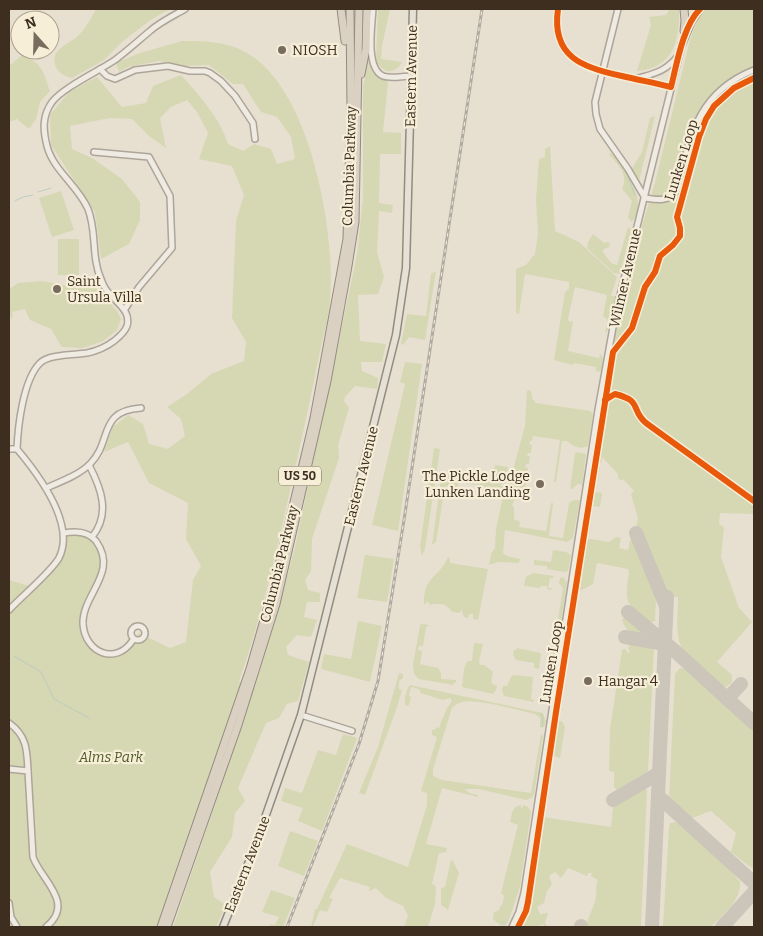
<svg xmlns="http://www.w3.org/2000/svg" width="763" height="936" font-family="Bitter,serif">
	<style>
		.green { fill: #d6d7b3 }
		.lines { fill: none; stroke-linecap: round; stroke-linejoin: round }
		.stream { stroke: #bcccc2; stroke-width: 1 }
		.taxiway { stroke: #cbc5ba; stroke-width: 14 }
		.minor-casing { stroke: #ada599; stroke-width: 8 }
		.major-casing { stroke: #928b80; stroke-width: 9 }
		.highway-casing { stroke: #928b80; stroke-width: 9 }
		.minor { stroke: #efebe3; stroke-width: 5 }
		.major { stroke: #e6e1d4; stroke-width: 6 }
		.highway { stroke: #dad1c2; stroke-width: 7 }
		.rail-casing { stroke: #afaaa2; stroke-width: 3 }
		.rail { stroke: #f7eed8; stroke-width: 1; stroke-dasharray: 4; stroke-linecap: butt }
		.cycleway-casing { stroke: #f7eed8; stroke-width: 9 }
		.cycleway { stroke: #e8590c; stroke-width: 6 }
		.poi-dot { fill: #786c5e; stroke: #f7eed8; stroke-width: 2 }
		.labels { text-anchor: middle; stroke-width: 4.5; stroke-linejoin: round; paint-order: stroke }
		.shield { fill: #f7eed8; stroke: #756857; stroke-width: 1 }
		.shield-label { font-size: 12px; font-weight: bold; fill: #3d2e20 }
		.poi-label { font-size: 14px; fill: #3d2e20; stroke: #f7eed8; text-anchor: start }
		.street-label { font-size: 14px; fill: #3d2e20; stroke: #f7eed8 }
		.park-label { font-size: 14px; font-style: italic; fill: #4d5a26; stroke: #f7eed8 }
	</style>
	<rect width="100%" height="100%" fill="#e7e0d1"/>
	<!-- green -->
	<g class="green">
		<path d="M 96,9 L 170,9 L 152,19 L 123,41 L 104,60 L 72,78 C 64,76 57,73 55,64 C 51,49 69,44 78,36 C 86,28 91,18 96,9 Z"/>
		<path d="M 378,9 L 390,9 L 382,46 L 381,59 L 402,62 C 395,75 382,74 376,60 Z"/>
		<path d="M 670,9 L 679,9 C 680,41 673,68 637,71 L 651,25 L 649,17 L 666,15 Z"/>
		<path d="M 707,9 L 754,9 L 754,514 L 720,513 L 719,524 L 724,527 L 721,557 L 739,608 L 752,622 L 717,662 L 732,675 L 732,682 L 726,687 L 720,685 L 684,653 C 674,635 678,618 678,597 L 663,596 L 636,529 L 638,518 L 631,494 L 634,491 L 623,479 L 621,481 L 618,478 L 618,474 L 602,457 L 601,463 L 597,462 L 600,439 L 597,435 L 615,328 L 637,242 L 655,183 L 690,40 C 694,28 697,16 707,9 Z"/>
		<path d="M 182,41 C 204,41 225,41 245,52 C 310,86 336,232 330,299 C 329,317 324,334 320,351 C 313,386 306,420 298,455 C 281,531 265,608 239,681 L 245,685 L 161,927 L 9,927 L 9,610 L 56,563 L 64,533 L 82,533 L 96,542 L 104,566 L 84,615 L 89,642 L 105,654 L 128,648 L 139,633 L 170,648 L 186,642 L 193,580 L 201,566 L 186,539 L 188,503 L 149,483 L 128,442 L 104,452 L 113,427 L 128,415 L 143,424 L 149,444 L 168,449 L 185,436 L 181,419 L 167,407 L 187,394 L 211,374 L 244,361 L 246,342 L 232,318 L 236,221 L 244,195 L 232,166 L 199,159 L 208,133 L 197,112 L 187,100 L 171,107 L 160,118 L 166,148 L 149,136 L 132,119 L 110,118 L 70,126 L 72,149 L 92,158 L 122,179 L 140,202 L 140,220 L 129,244 L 101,259 L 95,212 L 51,145 L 50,115 L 69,92 L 97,77 L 122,107 L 146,103 L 153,86 L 181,75 C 199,95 220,118 228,144 L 243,151 L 254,144 L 271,149 L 277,164 L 295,159 L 291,137 L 277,117 L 261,112 L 243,84 L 233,84 L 209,65 L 185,66 L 159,61 L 128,67 L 119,72 L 116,63 L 140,53 Z"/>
		<path d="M 22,55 C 43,64 43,71 50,91 L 40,102 L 36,119 L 29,129 L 17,119 L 9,122 L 9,66 Z"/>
		<path d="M 368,61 L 373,73 L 388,82 L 383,132 L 401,133 L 401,154 L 380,154 L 379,203 L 393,205 L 392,213 L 379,211 L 377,252 L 384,277 L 378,294 L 358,295 L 360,341 L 386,344 L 382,362 L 361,362 L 362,371 L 378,378 L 377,389 L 355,386 L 345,397 L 344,401 L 349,408 L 338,445 L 339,458 L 312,539 L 311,571 L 305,580 L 308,590 L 320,593 L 320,602 L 307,602 L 304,617 L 317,620 L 311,637 L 297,635 L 286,647 L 288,655 L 309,662 L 298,701 L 287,704 L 279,718 L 266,723 L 238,788 L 245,801 L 235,813 L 232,837 L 210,872 L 214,897 L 226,905 L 216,927 L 173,927 L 246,714 L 275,622 L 295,547 L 357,255 L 363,198 L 363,87 Z"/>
		<path d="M 655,116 L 639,181 L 638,181 L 631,170 L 642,152 L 650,118 Z"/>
		<path d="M 550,146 L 555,231 L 579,242 L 617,277 L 611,296 L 617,296 L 607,332 L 605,333 L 608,320 L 603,316 L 607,295 L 575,287 L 568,319 L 569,322 L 573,321 L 568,351 L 599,358 L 600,354 C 605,358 602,365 601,371 L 598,372 L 596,371 L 596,367 L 574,363 L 573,365 L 554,360 L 565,292 L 569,289 L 569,282 L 525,274 L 519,314 L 516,313 L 516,269 L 526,265 L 535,254 L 538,233 L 536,199 L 539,159 L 545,157 L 545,149 Z"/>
		<path d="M 611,153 C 625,164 631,180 635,196 L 631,180 C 637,190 643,214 631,222 L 628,217 L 632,201 L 622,189 C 629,174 618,165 609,154 Z"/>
		<path d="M 61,191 L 74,230 L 52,237 L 39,198 Z"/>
		<path d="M 628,227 L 631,230 L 620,274 L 614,273 L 587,248 L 588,242 L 593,234 L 604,243 L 609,242 L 610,247 L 606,248 L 602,251 L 611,263 L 617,265 Z"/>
		<rect x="58" y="239" width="21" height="36"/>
		<path d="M 436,271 L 425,340 L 409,337 L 403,345 L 401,344 L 407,314 L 426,316 L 431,274 Z"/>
		<path d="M 43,281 L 67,286 L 82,282 L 92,284 L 117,311 L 121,319 L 117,330 L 103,341 L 83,348 L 62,347 L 51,329 L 30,320 L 25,309 L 12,312 L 13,319 L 9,316 L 9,287 L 11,288 L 18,283 Z"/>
		<path d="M 405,362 L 422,364 L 398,531 L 372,525 L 405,384 L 400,382 Z"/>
		<path d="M 529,390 L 531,391 L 532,398 L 536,403 L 590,411 L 593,414 L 588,446 C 580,450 573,446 567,441 L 562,441 L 556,482 L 554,482 L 560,440 L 533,436 L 532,441 L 530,441 L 529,444 L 532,445 L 531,453 L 528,453 L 527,456 L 530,456 L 529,464 L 526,464 L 525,467 L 528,468 L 527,475 L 524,475 L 524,478 L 527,479 L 525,487 L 522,487 L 522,490 L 525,490 L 524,498 L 521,497 L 520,500 L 515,499 L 512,505 L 514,507 L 514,519 L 520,522 L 519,527 L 546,531 L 551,503 L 553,503 L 549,536 L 563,538 L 569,503 L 574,500 L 580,500 L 573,538 L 567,542 L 505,530 L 503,553 L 507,556 L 520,559 L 519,563 L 498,562 L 489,565 L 491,554 L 495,548 L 496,529 L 503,496 L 486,492 L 484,486 L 459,482 L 457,488 L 445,486 L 436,542 L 432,545 L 441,479 L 451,474 L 458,476 L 459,481 L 480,484 L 482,480 L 492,481 L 495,465 L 508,467 L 506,483 L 500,484 L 501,486 L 509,484 L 525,426 L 527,391 Z"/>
		<path d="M 434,448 L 440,449 L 425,549 L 422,556 L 420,547 Z"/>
		<path d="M 577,452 L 586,454 L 582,486 L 582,487 L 581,484 L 578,484 L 572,489 L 570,489 L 575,453 Z"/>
		<path d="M 596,466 L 600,467 L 595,492 L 602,493 L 600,507 L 593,506 L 589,535 L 585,535 Z"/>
		<path d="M 616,537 L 621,538 L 619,548 L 628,550 L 630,540 L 635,540 L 656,596 L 655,621 L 649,623 C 626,602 624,604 629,572 L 628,569 L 597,563 L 593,584 L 584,589 L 579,590 L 572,636 L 570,635 L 584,540 L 591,539 L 609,542 Z"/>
		<path d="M 553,550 L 566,552 L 571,555 L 568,571 L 564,572 L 547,569 L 547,566 L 534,565 L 534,560 L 551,562 Z"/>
		<path d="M 365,555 L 394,559 L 387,602 L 357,598 Z"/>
		<path d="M 448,557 L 450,559 L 450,563 L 488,569 L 478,620 L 473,619 L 473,614 L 469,614 L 468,618 L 464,617 L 461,609 L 460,613 L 452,612 C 448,604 439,602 430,605 L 427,601 L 425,605 L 424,603 C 424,575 439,579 448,557 Z"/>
		<path d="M 533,573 L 554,576 L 553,578 L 550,578 L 548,588 L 552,588 L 551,590 L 547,589 L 547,586 L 541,586 L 540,588 L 524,586 L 526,577 Z"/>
		<path d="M 563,577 L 567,583 L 549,700 L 544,704 L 540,704 L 540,701 L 545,702 L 563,588 L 559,583 L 560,578 Z"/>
		<path d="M 9,580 L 29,586 L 9,606 Z"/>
		<path d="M 626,617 L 633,619 L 646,631 L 646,635 L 645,636 C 633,634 625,632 622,619 Z"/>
		<path d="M 358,621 L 382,626 L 370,682 L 321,669 L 324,654 L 351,659 Z"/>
		<path d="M 422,624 L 429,625 L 426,627 L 423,646 L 419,646 L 418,650 L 422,651 L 420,664 L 438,668 L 441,673 L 441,679 L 456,680 L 456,682 L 454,683 L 453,685 L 419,679 L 414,674 L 413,665 L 420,625 Z"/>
		<path d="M 631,642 L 645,644 L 654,650 L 648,771 L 617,790 L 614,787 L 614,772 L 609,771 L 610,729 L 622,650 L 625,649 L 628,653 L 630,652 L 628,648 Z"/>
		<path d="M 474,643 L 483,644 L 479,661 L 480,665 L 484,665 L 493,672 L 491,683 L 497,686 L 496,690 L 493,694 L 462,687 L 464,669 L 467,661 L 472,661 Z"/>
		<path d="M 516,648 L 541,653 L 539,669 L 534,668 L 534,663 L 516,660 L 513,655 L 514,650 L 516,650 Z"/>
		<path d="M 680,668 L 686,669 L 754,731 L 754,868 L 749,866 L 731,852 L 736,833 L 711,811 L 692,818 L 669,798 L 675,674 Z"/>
		<path d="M 399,673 L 403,674 L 403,678 L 399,681 L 399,689 L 402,690 L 397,707 L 365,795 L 359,793 L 378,747 Z"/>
		<path d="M 513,675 L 533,677 L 531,699 L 535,700 L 533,702 L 504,696 L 502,690 L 503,686 L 507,686 L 511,677 Z"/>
		<path d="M 410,685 L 543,713 L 546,722 L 544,727 L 540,727 L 540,718 L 535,714 C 514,710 483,699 462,702 C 458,703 455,705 452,708 L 433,769 L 433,776 L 442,780 L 531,793 L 541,734 L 543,736 L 534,795 L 531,798 L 526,800 L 479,789 L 465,789 L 469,793 L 478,795 L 478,797 L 442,788 L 426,844 L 447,848 L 446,852 L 439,853 L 432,884 L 436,886 L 435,904 L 428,927 L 404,927 L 408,916 L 403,906 L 388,899 L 388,896 L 387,899 L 376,888 L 369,891 L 370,887 L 340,878 L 329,898 L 333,899 L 327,912 L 320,910 L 313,927 L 311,927 L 315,909 L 317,909 L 347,844 L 408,867 L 427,805 L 427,793 L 421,791 L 437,737 L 432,735 L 432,730 L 436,729 L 436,727 L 439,728 C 443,718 445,710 452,701 L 450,698 L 443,700 L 420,693 L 420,690 L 412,687 L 410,690 L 409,696 L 411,697 L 409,705 L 406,706 C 403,701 406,690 410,685 Z"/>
		<path d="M 556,721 L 562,721 L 565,727 L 560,758 L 551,755 Z"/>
		<path d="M 343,734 L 357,738 L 322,831 L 298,821 L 303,808 L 281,801 L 285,788 L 302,793 L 318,750 L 336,755 Z"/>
		<path d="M 644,788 L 647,790 L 641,927 L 586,927 C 588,916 595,906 596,896 C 597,889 595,886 598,880 L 591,876 L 592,873 L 588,873 L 587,876 L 568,868 L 561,878 L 555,872 L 549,876 L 552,884 L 547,891 L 544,903 L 537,907 L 540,914 L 548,913 L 545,923 L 547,927 L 545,927 L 543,924 L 537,927 L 520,927 L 528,908 L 531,896 L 542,817 L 611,827 L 613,806 Z"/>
		<path d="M 521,805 L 521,809 L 524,805 L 528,807 L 531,812 L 520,887 L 509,920 L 506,925 L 502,926 L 503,922 L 500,925 L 493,919 L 494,912 L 498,911 L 503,902 L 504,896 L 501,893 L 518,825 L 510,822 C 512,814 512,806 521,805 Z"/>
		<path d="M 675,822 C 686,824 733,871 740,882 C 742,900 722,915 711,927 L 663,927 L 669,827 L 670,823 Z"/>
		<path d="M 290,831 L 318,841 L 304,876 L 278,866 Z"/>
		<path d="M 451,860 L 453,861 L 459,873 L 448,910 L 441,905 L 441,888 L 445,887 Z"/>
		<path d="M 271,890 L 295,898 L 283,927 L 269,927 L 270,924 L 275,925 L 279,917 L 262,912 Z"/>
	</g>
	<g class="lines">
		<!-- stream -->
		<g class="stream">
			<path d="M 625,169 L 635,195"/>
			<path d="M 38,192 L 51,188"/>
			<path d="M 15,201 L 23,197 L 33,195"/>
			<path d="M 14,656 L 41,672 L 54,699 L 89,718"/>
			<path d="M 541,714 L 543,718 L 542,727"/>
			<path d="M 501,925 L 503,922"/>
		</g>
		<!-- taxiway -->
		<g class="taxiway">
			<path d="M 636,533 L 666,606"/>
			<path d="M 628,612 L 676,652 L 754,723"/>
			<path d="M 625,637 L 665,644"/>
			<path d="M 727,699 L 741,684"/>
			<path d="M 658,796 L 754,883"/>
			<path d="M 613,800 L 659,773"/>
			<path d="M 581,926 L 581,927"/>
			<path d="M 652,927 L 667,597"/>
			<path d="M 722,927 L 754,892"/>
		</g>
		<!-- minor casing -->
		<g class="minor-casing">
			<g id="minor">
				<path d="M 373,9 C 372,25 365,68 383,76 C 391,79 402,76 411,76"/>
				<path d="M 558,9 C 551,57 583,68 622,76 C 639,80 655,83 671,87"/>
				<path d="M 618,9 L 595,102 L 596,114 L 600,129 L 628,169 L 645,198"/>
				<path d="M 100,69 L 107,76 L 115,79 L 135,70 L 168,66 L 190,71 L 205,71 L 210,73 L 221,81 L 235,96 L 253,123 L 255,139"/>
				<path d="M 636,79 C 655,73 665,72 678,56"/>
				<path d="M 94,152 L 149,157 L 170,196 L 172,248 L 139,287 L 125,309"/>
				<path d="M 645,198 C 658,200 667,202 677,191 C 690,138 696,93 754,70"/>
				<path d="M 9,449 L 17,449"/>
				<path d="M 89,465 C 101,488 111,514 92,537"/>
				<path d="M 46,488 C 60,482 79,475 90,464 C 113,441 97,411 141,408"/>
				<path d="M 64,533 C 75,531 88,531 96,541 C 119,573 82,594 83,624 C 85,653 116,666 133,640"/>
				<path d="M 9,610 C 21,597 51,572 59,558 C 76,524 38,474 17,449 C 18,426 23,380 40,363 C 49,354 75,355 87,353 C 97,351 106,347 114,341 C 119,337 125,332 127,326 C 131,312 119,305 111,295 C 106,291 103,285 101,279 C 91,257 97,231 88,209 C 78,186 53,170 47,146 C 43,130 42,116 52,102 C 64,87 97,72 115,60 C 127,51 138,41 150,31 C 160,22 173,16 185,9"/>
				<circle cx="138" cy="633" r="7"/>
				<path d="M 301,715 L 352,731"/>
				<path d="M 9,723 C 27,736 27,750 28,771"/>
				<path d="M 9,769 L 28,771 L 33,857 C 41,880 76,903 46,927"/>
				<path d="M 9,903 L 11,917 L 17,927"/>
				<path d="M 512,927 L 519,912 L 524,893 L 598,410 L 615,316 L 682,44"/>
			</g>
		</g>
		<!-- major casing -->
		<g class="major-casing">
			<path id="major" d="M 223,927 L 254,849 L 301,715 L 396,335 L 406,268 L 413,9"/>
		</g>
		<!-- highway casing -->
		<g class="highway-casing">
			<g id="highway">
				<path d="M 341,9 L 345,41"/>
				<path d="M 684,31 L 685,21 L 684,9"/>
				<path d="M 682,44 L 691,22 L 700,9"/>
				<path d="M 361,74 L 366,49 L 367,9"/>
				<path d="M 161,927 L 250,669 L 275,582 L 314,418 L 347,239 L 351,108 L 350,9"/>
				<path d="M 167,927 L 238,725 L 276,604 L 327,381 L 348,266 L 355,222 L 359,9"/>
			</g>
		</g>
		<!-- minor -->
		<use href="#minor" class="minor"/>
		<!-- major -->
		<use href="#major" class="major"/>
		<!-- highway -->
		<use href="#highway" class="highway"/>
		<!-- rail casing -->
		<g class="rail-casing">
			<path id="rail" d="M 287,927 L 359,744 L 378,681 L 404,520 L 482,9"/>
		</g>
		<!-- rail -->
		<use href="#rail" class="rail"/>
		<!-- cycleway casing -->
		<g class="cycleway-casing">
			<g id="cycleway">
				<path d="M 558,9 C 551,57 583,68 622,76 C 639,80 655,83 671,87 C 677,63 683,26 700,9"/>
				<path d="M 605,400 L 615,394 C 643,401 630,409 646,423 L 754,501"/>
				<path d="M 518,927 L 526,911 L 528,902 L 556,712 L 613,352 L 632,328 L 645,287 L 655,272 L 660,256 L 673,245 L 680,236 L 680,228 L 677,217 L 699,137 L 706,119 L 714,106 L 734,88 L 754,78"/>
			</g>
		</g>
		<!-- cycleway -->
		<use href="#cycleway" class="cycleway"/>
	</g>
	<!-- markers -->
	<g class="poi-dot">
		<circle cx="282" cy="50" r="5"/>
		<circle cx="57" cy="289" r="5"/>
		<circle cx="540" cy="484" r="5"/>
		<circle cx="588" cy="681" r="5"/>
	</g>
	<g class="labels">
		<!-- shield labels -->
		<rect class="shield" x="279" y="466.5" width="42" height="19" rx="4"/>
		<g class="shield-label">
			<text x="300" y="480">US 50</text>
		</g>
		<!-- poi labels -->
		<g class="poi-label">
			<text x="292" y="55">NIOSH</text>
			<text x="67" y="286">Saint<tspan x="67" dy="16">Ursula Villa</tspan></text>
			<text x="530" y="481" text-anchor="end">The Pickle Lodge<tspan x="530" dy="16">Lunken Landing</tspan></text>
			<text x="598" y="686">Hangar 4</text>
		</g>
		<!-- street labels -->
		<g class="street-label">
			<text transform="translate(411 76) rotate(-89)" y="5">Eastern Avenue</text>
			<text transform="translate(681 160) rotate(-73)" y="5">Lunken Loop</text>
			<text transform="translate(349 166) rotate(-88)" y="5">Columbia Parkway</text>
			<text transform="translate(625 278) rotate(-77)" y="5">Wilmer Avenue</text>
			<text transform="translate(361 476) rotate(-76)" y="5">Eastern Avenue</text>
			<text transform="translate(279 564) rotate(-76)" y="5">Columbia Parkway</text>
			<text transform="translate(551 662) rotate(-81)" y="5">Lunken Loop</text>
			<text transform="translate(247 864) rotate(-69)" y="5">Eastern Avenue</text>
		</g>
		<!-- park labels -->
		<g class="park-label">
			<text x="111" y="762">Alms Park</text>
		</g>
	</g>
	<!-- border -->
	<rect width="763" height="936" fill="none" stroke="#3d2e20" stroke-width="20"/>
	<!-- north arrow -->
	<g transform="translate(35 35) rotate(340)"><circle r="24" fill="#f7eed8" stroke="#ada18e"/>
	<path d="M0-4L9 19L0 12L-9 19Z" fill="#786c5e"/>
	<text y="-8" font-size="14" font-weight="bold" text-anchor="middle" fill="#3d2e20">N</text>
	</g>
</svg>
